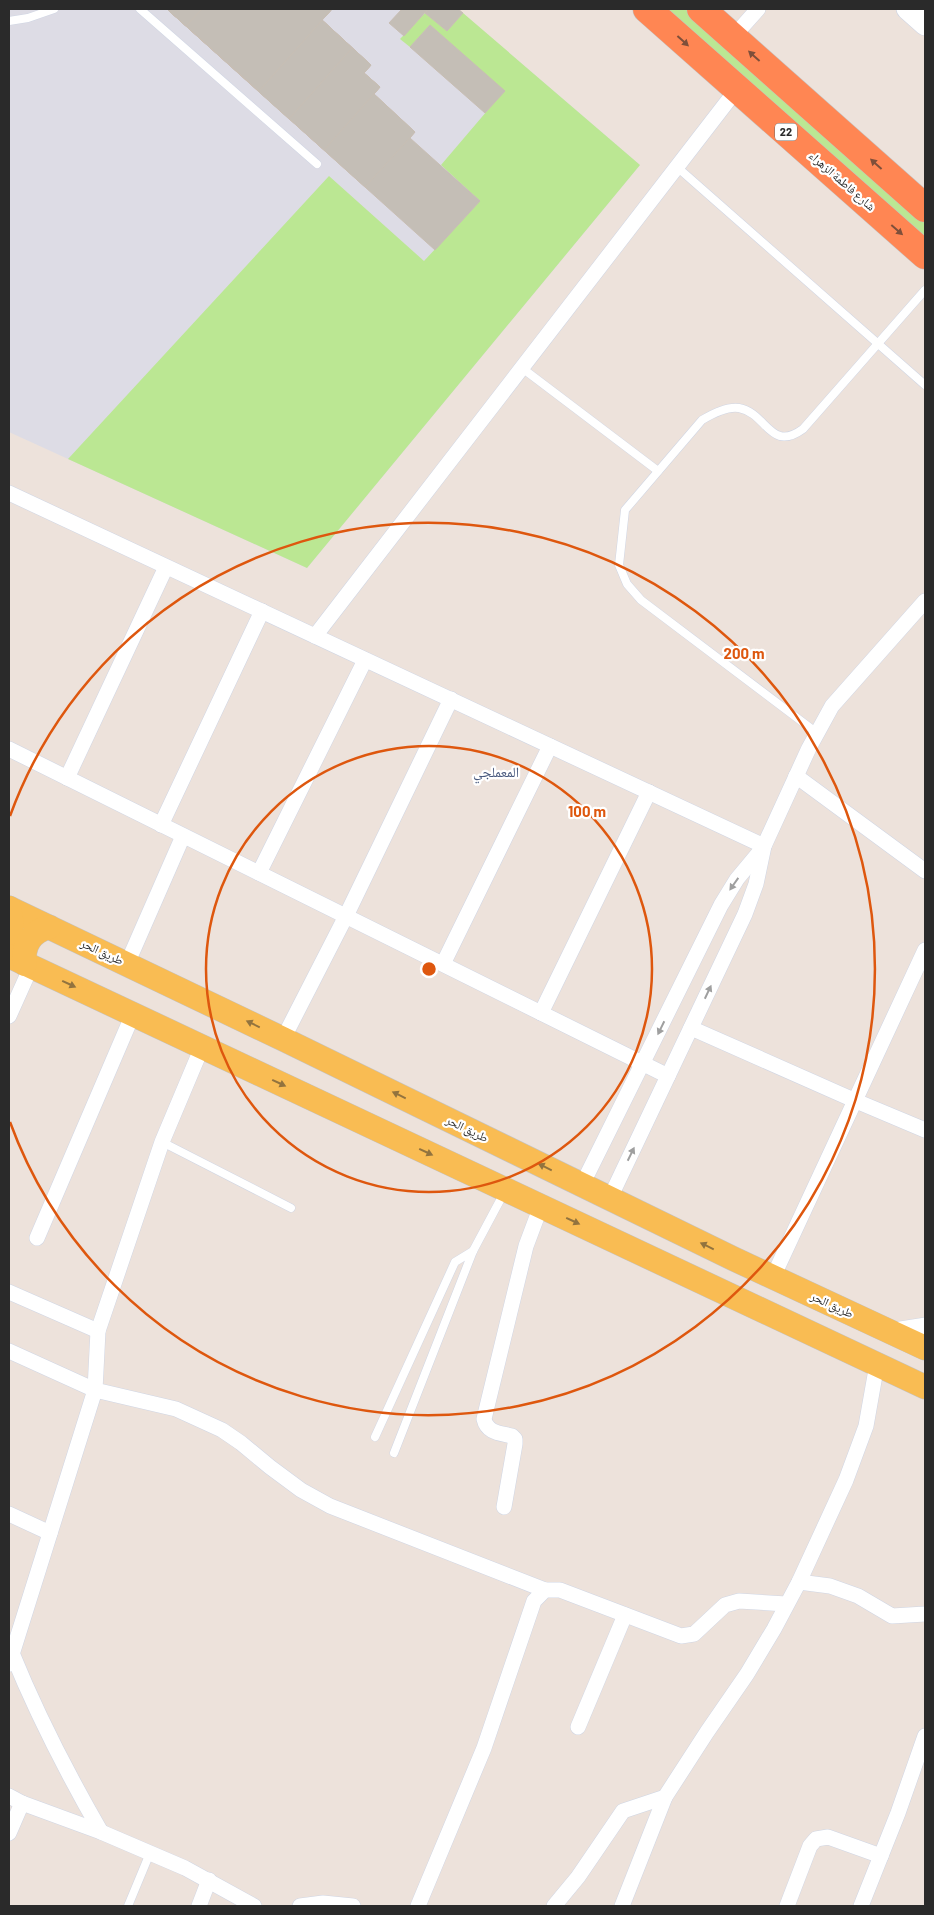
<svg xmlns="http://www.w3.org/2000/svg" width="934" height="1915" font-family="Barlow,'Noto Naskh Arabic',sans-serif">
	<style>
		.industrial { fill: #dddce5 }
		.green { fill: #bbe793 }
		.building { fill: #c4beb6; stroke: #c8beb4 }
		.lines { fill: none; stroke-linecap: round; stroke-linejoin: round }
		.lane-casing { stroke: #d0d6e4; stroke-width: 9 }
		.street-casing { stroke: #d0d6e4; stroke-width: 16 }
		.secondary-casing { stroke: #d0d6e4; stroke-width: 22 }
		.primary-casing { stroke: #c3c3c3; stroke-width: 25 }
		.highway-casing { stroke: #c3c3c3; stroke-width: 29 }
		.lane { stroke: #fff; stroke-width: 8 }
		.street { stroke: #fff; stroke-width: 15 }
		.secondary { stroke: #fff; stroke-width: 21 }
		.primary { stroke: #f9bc53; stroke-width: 24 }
		.highway { stroke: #ff8653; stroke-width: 28 }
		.oneway { fill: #7f4f3a }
		.oneway2 { fill: #9f9f9f }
		.oneway3 { fill: #92733e }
		.ring { fill: none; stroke: #de570e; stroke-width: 2.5 }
		.labels { text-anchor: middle; stroke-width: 4.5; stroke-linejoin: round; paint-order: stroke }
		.shield { fill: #fff; stroke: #6a6a6a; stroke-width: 1 }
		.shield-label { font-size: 11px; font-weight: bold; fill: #2a2a2a }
		.street-label { font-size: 12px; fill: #2a2a2a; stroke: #fff }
		.neighbourhood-label { font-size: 14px; fill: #47587d; stroke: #fff }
		.centre { fill: #de570e; stroke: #fff; stroke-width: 2.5 }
		.ring-label { font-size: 15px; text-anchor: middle; font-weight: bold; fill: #de570e; stroke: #fff; stroke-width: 4.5; stroke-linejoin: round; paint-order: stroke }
	</style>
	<rect width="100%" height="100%" fill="#ede2db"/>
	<!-- industrial -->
	<path class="industrial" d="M 9,9 L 458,9 L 640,165 L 307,568 L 9,432 Z"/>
	<!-- green -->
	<g class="green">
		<path d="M 664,9 L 687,9 L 925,219 L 925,240 Z"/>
		<path d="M 425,13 L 447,31 L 463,13 L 640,165 L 307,568 L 68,459 L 329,176 L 424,261 L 480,201 L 441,165 L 504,91 L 430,25 L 410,47 L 400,39 Z"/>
	</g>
	<!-- building -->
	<g class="building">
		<path d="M 167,9 L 332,9 L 322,20 L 371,65 L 364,73 L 380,87 L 374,94 L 415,132 L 410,138 L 480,201 L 435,250 Z"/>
		<path d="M 167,9 L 332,9 L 322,20 L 371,65 L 364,73 L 380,87 L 374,94 L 415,132 L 365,187 Z"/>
		<path d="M 167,9 L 332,9 L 322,20 L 371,65 L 364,73 L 380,87 L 324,150 Z"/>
		<path d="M 167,9 L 332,9 L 322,20 L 352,48 L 289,119 Z"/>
		<path d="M 167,9 L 332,9 L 259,91 Z"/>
		<path d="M 167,9 L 202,9 L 186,26 Z"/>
		<path d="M 402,9 L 428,9 L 404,36 L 389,23 Z"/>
		<path d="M 428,9 L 458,9 L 463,13 L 447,31 L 425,13 Z"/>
		<path d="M 430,25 L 505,91 L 485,113 L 410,47 Z"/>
	</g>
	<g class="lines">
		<!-- lane casing -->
		<g class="lane-casing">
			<g id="lane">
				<path d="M 140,9 L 317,164"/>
				<path d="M 9,21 L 28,18 L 54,9"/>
				<path d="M 677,167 L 925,385"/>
				<path d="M 522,368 L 658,471"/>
				<path d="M 817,733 L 641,600 L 627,584 L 619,565 L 625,510 L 702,420 C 712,414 727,406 739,408 C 767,413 770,453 803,429 L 925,290"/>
				<path d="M 162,1142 L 291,1208"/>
				<path d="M 375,1437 L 455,1262 L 473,1251"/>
				<path d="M 394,1453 L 473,1251 L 505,1191"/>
				<path d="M 128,1906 L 150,1853"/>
			</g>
		</g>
		<!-- street casing -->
		<g class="street-casing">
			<g id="street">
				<path d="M 733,37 L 758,9"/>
				<path d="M 9,493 L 764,846"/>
				<path d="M 315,636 L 737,89"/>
				<path d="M 9,749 L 668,1076"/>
				<path d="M 796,776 L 925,871"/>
				<path d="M 67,778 L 166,567"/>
				<path d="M 161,825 L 262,611"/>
				<path d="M 259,873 L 365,660"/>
				<path d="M 127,964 L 183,836"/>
				<path d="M 443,964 L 550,746"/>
				<path d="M 541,1013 L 649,792"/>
				<path d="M 9,1016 L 31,967"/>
				<path d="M 691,1028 L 856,1101 L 925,1130"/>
				<path d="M 283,1039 L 346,916 L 451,699"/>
				<path d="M 582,1185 L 721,905 L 737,879 L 762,849"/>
				<path d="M 610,1198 L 745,914 L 756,884 L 764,846 L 809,748 L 832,706 L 925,601"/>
				<path d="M 37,1238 L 133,1014"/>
				<path d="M 773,1277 L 925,950"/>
				<path d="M 9,1292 L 98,1331"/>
				<path d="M 9,1351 L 95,1390 L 176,1409 L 222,1430 L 241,1443 L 270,1467 L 301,1490 L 330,1506 L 545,1590"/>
				<path d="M 504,1507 L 515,1444 L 515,1439 L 512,1436 C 500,1433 487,1433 484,1419 L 526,1246 L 541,1206"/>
				<path d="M 9,1514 L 50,1533"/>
				<path d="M 799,1582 L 830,1586 L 858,1596 L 892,1616 L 925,1614"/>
				<path d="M 12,1653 C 38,1717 67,1773 101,1832"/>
				<path d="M 9,1664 L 95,1390 L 98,1331 L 162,1142 L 202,1047"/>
				<path d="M 578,1727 L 625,1615"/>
				<path d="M 9,1796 L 22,1803 L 101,1832 L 185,1868 L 254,1906"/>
				<path d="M 9,1833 L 22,1803"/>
				<path d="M 199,1906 L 209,1880"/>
				<path d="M 300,1906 L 323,1903 L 353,1906"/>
				<path d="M 418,1906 L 484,1748 L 534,1601 L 545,1590 L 560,1590 L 681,1636 L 694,1634 L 725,1605 L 739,1601 L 786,1604"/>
				<path d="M 554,1906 L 578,1877 L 623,1811 L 665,1797 L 707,1732 L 747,1674 L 774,1629 L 799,1582 L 846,1480 L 866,1426 L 877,1364"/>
				<path d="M 622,1906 L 665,1797"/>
				<path d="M 787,1906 L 810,1846 L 816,1839 L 828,1837 L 881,1856"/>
				<path d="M 861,1906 L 898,1813 L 925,1736"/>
			</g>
		</g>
		<!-- secondary casing -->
		<g class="secondary-casing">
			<g id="secondary">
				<path d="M 907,9 L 925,25"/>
				<path d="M 893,1333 L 925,1328"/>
			</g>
		</g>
		<!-- primary casing -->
		<g class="primary-casing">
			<g id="primary">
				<path d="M 9,908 L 283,1039 L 734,1259 L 925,1348"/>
				<path d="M 9,908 L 12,924 L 9,935"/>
				<path d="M 9,956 L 925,1387"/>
				<path d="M 25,964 C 22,945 31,932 49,927"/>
			</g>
		</g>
		<!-- highway casing -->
		<g class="highway-casing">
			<g id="highway">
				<path d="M 647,9 L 925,255"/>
				<path d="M 701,9 L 925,208"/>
			</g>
		</g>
		<!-- lane -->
		<use href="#lane" class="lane"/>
		<!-- street -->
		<use href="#street" class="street"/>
		<!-- secondary -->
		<use href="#secondary" class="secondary"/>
		<!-- primary -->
		<use href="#primary" class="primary"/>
		<!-- highway -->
		<use href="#highway" class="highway"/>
	</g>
	<!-- one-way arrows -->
	<defs><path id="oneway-solid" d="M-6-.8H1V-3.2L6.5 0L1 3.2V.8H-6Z" transform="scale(1.25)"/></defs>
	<g class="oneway">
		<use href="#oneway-solid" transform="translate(683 41) rotate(42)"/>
		<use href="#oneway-solid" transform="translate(754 56) rotate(-138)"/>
		<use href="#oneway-solid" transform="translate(876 164) rotate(-138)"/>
		<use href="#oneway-solid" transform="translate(897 230) rotate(41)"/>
	</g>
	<g class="oneway2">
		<use href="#oneway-solid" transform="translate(734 884) rotate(125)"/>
		<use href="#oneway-solid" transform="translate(708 992) rotate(-65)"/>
		<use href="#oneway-solid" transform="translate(661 1028) rotate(116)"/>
		<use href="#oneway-solid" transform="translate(631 1154) rotate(-64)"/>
	</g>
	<g class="oneway3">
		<use href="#oneway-solid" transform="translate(69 984) rotate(25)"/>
		<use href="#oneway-solid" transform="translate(253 1024) rotate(-154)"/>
		<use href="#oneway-solid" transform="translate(279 1083) rotate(25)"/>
		<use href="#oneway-solid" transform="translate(399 1095) rotate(-154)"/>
		<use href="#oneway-solid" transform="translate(426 1152) rotate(25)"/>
		<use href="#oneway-solid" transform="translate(545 1167) rotate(-154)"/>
		<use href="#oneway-solid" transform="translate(573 1221) rotate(25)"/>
		<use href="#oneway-solid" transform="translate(707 1246) rotate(-154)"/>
	</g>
	<!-- distance rings -->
	<g class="ring">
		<circle cx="429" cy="969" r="223"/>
		<path d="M10 816A446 446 0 1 1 10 1122"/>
	</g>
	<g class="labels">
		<!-- shield labels -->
		<rect class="shield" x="775" y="123.5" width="22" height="17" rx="4"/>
		<g class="shield-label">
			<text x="786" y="136">22</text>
		</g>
		<!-- street labels -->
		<g class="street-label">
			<text transform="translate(842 181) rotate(41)" y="4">شارع فاطمة الزهراء</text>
			<text transform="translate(102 952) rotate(25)" y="4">طريق الحر</text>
			<text transform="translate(467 1129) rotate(26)" y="4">طريق الحر</text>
			<text transform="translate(832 1305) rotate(25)" y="4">طريق الحر</text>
		</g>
		<!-- neighbourhood labels -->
		<g class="neighbourhood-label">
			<text x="496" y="777">المعملجي</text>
		</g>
	</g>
	<circle cx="429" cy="969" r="8" class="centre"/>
	<g class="ring-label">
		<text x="744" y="659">200 m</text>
		<text x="587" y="817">100 m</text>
	</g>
	<!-- border -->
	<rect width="934" height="1915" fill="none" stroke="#2a2a2a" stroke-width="20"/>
</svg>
